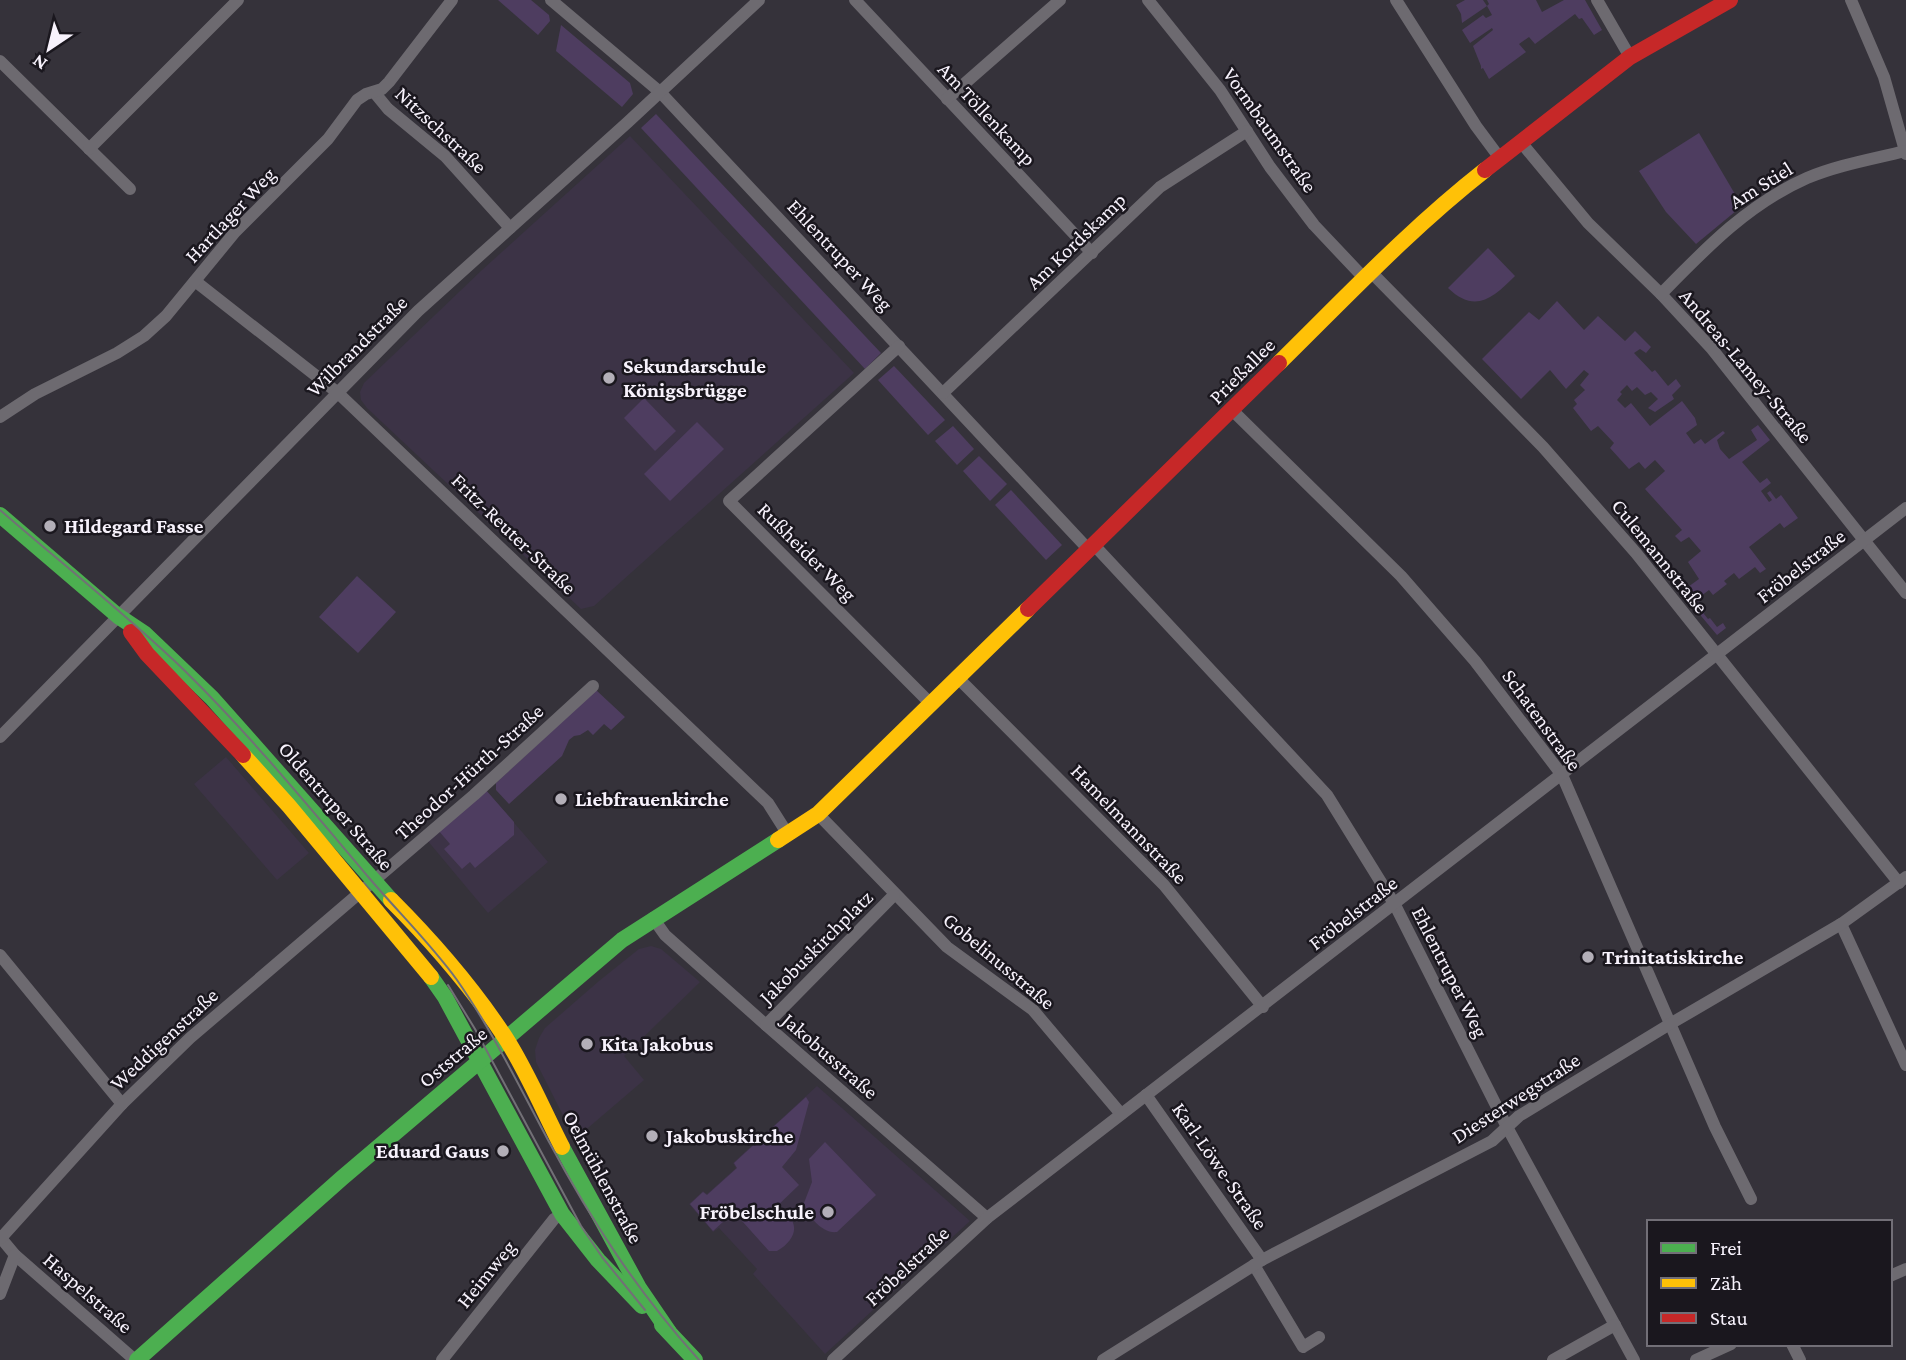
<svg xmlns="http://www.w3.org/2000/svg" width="1906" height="1360" font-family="'Crimson Pro',serif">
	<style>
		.built { fill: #3c3346 }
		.green { fill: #4e3d60 }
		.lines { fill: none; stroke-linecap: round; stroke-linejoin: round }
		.street { stroke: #6d6a70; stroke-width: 12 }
		.fast { stroke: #4caf50; stroke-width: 16 }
		.slow { stroke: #ffc107; stroke-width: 16 }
		.jam { stroke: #c62828; stroke-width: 16 }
		.tram { stroke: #727076; stroke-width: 2 }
		.poi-dot { fill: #b3afb8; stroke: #1a171e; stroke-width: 2.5 }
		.labels { text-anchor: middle; stroke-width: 5; stroke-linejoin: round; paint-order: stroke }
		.street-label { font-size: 21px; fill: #f7f2fc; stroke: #1a171e }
		.poi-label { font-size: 21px; font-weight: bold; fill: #f7f2fc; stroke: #1a171e; text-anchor: start }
	</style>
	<rect width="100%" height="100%" fill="#35323a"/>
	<!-- built -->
	<g class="built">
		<path d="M 630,136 L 854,373 L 594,606 L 581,609 L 367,408 L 361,400 L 360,392 L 364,383 L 482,270 Z"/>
		<path d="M 226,757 L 309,853 L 277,880 L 194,784 Z"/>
		<path d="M 485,789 L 548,862 L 488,913 L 427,840 Z"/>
		<path d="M 651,946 L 661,949 L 700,982 L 624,1056 L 644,1080 L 575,1139 L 536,1062 L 535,1050 L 539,1038 L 545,1028 L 599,981 L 639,949 Z"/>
		<path d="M 817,1086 L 970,1221 L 825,1354 L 753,1274 L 757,1269 L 719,1228 L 713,1232 L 689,1204 L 703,1191 L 707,1194 L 736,1168 L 733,1163 Z"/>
	</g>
	<!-- green -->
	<g class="green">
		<path d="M 498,0 L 531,0 L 549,15 L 550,21 L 538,35 Z"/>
		<path d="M 1465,0 L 1483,0 L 1487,6 L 1489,4 L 1487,0 L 1536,0 L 1542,12 L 1564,0 L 1585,0 L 1602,30 L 1594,35 L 1582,18 L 1579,19 L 1575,14 L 1535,44 L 1529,37 L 1519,44 L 1526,52 L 1489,79 L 1483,68 L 1481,69 L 1481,66 L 1473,46 L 1493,30 L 1492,28 L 1470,43 L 1462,30 L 1483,15 L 1486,18 L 1492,15 L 1487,6 L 1462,23 L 1461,14 L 1456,5 Z"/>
		<path d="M 561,25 L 630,83 L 633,94 L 622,107 L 556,51 Z"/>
		<path d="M 656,114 L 881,353 L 865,369 L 641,128 Z"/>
		<path d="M 1699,133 L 1742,206 L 1696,244 L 1666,212 L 1639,171 Z"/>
		<path d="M 1488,248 L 1515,276 C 1493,298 1475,314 1448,288 Z"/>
		<path d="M 1557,301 L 1584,330 L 1598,316 L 1625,341 L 1635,331 L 1651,347 L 1646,353 L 1640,349 L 1634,353 L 1652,372 L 1655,370 L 1668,386 L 1676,379 L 1681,386 L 1672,395 L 1674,399 L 1655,412 L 1648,408 L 1658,399 L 1651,392 L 1645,395 L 1637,387 L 1632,391 L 1627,385 L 1620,392 L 1622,394 L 1617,400 L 1625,408 L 1631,403 L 1650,426 L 1682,401 L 1695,418 L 1697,425 L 1686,433 L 1694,444 L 1701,439 L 1705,444 L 1723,431 L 1725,433 L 1717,440 L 1720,449 L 1729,459 L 1757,440 L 1751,430 L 1758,425 L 1770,440 L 1742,462 L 1760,483 L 1767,478 L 1771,483 L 1761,491 L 1769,502 L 1772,500 L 1767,493 L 1770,491 L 1776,499 L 1781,495 L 1798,518 L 1784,528 L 1780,523 L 1749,547 L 1766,569 L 1760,573 L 1755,567 L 1739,579 L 1734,573 L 1724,581 L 1727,584 L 1713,595 L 1709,590 L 1697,599 L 1705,610 L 1704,614 L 1708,619 L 1710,618 L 1717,627 L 1723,623 L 1726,628 L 1717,635 L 1681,592 L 1699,579 L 1688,562 L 1701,551 L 1689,537 L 1681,542 L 1675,536 L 1682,530 L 1645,489 L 1665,471 L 1655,460 L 1645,469 L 1639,462 L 1629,469 L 1610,448 L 1614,443 L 1598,426 L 1591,431 L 1573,408 L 1577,404 L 1574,400 L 1585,390 L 1580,385 L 1589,374 L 1584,370 L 1566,389 L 1550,370 L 1521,399 L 1482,359 L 1529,312 L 1539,320 Z"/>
		<path d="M 894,366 L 945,420 L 928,435 L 878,380 Z"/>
		<path d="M 644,398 L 676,431 L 655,451 L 624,418 Z"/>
		<path d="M 697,422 L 724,449 L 670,501 L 644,474 Z"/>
		<path d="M 953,426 L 974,449 L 957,465 L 935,441 Z"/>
		<path d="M 979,456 L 1007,484 L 990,501 L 963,471 Z"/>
		<path d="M 1011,490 L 1062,545 L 1046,560 L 995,505 Z"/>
		<path d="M 357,576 L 396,612 L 358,653 L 319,617 Z"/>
		<path d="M 596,690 L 625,717 L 611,730 L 604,724 L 593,735 L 588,730 L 580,735 L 574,736 L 569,740 L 562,756 L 509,804 L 496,790 L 496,783 Z"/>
		<path d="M 485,789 L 514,822 L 514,835 L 475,868 L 470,862 L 462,869 L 444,849 L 450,844 L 438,830 Z"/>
		<path d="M 806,1097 L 809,1102 L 796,1150 L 782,1167 L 799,1185 L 773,1210 C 801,1215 800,1238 777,1251 L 769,1251 L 734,1212 L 713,1231 L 690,1204 L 703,1192 L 707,1195 L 737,1168 L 734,1163 Z"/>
		<path d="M 825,1142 L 876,1195 L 837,1232 C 822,1234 808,1216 804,1203 L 812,1182 L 809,1159 Z"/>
	</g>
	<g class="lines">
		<!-- street -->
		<g class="street">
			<path d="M 551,0 L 660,92 L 1089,550"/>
			<path d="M 855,0 L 1092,253"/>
			<path d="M 1148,0 L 1220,90 L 1270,167 L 1314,225 L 1364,278"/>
			<path d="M 1396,0 L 1476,126 L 1499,157"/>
			<path d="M 1597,0 L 1630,57"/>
			<path d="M 1851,0 L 1884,77 L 1906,154"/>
			<path d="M 0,61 L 130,189"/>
			<path d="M 374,92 L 388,109 L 445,156 L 510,228"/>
			<path d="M 947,99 L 1060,0"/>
			<path d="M 1520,141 L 1588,223 L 1661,294 L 1712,349 L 1906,593"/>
			<path d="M 89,149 L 238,0"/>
			<path d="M 1371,272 L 1543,447 L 1636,553 L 1899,883"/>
			<path d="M 195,281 L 338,393 L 768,803 L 787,833"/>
			<path d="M 1661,294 C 1705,249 1748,204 1807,178 C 1838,165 1873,159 1905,151"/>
			<path d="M 899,346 L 729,501 L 930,703"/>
			<path d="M 943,393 L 1160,187 L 1247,131"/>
			<path d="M 1232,410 L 1401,576 L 1475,661 L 1562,775 L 1715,1127 L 1751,1199"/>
			<path d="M 0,417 L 35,394 L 117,353 L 144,336 L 166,316 L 235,232 L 328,139 L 357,100 L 366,94 L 382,89 L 389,82 L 452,0"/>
			<path d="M 1094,545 L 1327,795 L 1395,905 L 1507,1127 L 1634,1360"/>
			<path d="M 957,677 L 1164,885 L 1263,1007"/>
			<path d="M 0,737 L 418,311 L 628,122 L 759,0"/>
			<path d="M 818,814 L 947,947 L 1033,1010 L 1121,1114"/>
			<path d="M 653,918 L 665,935 L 766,1025 L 987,1218"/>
			<path d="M 1841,924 L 1906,1065"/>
			<path d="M 0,955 L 122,1104"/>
			<path d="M 766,1025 L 894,895"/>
			<path d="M 1146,1095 L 1262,1260"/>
			<path d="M 0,1237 L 15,1255 L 135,1360"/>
			<path d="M 1,1238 L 122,1104 L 190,1038 L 474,795 L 593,686"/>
			<path d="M 1254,1265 L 1303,1347 L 1319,1337"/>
			<path d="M 1890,1276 L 1906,1269"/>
			<path d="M 0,1294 L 15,1255"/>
			<path d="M 1792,1344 L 1800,1360"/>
			<path d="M 442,1360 L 554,1219 L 562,1214"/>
			<path d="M 833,1360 L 987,1218 L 1906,508"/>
			<path d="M 1103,1360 L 1262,1260 L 1492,1141 L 1519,1116 L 1670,1024 L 1841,924 L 1906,877"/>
			<path d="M 1553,1360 L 1615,1325"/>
			<path d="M 1696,1360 L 1731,1344"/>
		</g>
		<!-- fast -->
		<g class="fast">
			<path d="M 0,515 L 118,616 L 145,634 L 212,698 L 391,900"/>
			<path d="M 431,977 L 445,997 L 562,1214 L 598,1260 L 642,1306"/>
			<path d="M 562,1147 L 639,1288 L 669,1332"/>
			<path d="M 662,1325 L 695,1360"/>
			<path d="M 137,1360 L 342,1178 L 622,940 L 778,840"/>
		</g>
		<!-- slow -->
		<g class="slow">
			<path d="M 1279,363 C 1346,297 1411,228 1485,170"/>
			<path d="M 243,755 L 289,806 L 431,977"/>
			<path d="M 778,840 L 818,814 L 1028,609"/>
			<path d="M 391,900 C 433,942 472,987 505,1037 C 527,1071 543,1110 562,1147"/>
		</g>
		<!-- jam -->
		<g class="jam">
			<path d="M 1485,170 L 1630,57 L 1730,0"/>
			<path d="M 1028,609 L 1279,363"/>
			<path d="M 131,632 L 147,654 L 243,755"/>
		</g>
		<!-- tram -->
		<g class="tram">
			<path d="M 0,510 C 61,563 126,614 185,671 C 251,736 310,808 370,879 C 399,913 431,944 457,980 C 492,1030 519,1086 548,1140 C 592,1222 637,1291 699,1360"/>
			<path d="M 448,985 L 475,1029 L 581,1226 L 602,1257 L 645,1310"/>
		</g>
	</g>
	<!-- markers -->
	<g class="poi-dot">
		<circle cx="609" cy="378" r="7"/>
		<circle cx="50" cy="526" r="7"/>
		<circle cx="561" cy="799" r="7"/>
		<circle cx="1588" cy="957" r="7"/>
		<circle cx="587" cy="1044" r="7"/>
		<circle cx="652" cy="1136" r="7"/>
		<circle cx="503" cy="1151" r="7"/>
		<circle cx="828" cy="1212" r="7"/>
	</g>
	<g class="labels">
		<!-- street labels -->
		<g class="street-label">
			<text transform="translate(987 114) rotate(47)" y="7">Am Töllenkamp</text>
			<text transform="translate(441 130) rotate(43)" y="7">Nitzschstraße</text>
			<text transform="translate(1270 130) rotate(55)" y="7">Vormbaumstraße</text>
			<text transform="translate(1761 185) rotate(-32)" y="7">Am Stiel</text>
			<text transform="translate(230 215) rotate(-47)" y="7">Hartlager Weg</text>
			<text transform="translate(1076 241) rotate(-44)" y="7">Am Kordskamp</text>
			<text transform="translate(840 255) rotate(47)" y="7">Ehlentruper Weg</text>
			<text transform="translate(357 346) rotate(-45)" y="7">Wilbrandstraße</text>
			<text transform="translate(1746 366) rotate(50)" y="7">Andreas-Lamey-Straße</text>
			<text transform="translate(1242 371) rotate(-45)" y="7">Prießallee</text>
			<text transform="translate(514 534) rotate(44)" y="7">Fritz-Reuter-Straße</text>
			<text transform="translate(807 552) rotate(45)" y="7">Rußheider Weg</text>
			<text transform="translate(1660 556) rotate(51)" y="7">Culemannstraße</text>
			<text transform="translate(1801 566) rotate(-38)" y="7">Fröbelstraße</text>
			<text transform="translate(1542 720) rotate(54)" y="7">Schatenstraße</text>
			<text transform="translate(469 772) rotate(-42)" y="7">Theodor-Hürth-Straße</text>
			<text transform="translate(336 806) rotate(49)" y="7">Oldentruper Straße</text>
			<text transform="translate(1129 824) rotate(46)" y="7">Hamelmannstraße</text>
			<text transform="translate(1353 913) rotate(-38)" y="7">Fröbelstraße</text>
			<text transform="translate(816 947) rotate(-45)" y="7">Jakobuskirchplatz</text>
			<text transform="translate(999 961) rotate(40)" y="7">Gobelinusstraße</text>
			<text transform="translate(1450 972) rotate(63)" y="7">Ehlentruper Weg</text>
			<text transform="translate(164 1039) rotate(-43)" y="7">Weddigenstraße</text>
			<text transform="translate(830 1056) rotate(41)" y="7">Jakobusstraße</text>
			<text transform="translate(453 1057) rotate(-40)" y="7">Oststraße</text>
			<text transform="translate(1516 1098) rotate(-33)" y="7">Diesterwegstraße</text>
			<text transform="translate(1220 1166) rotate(55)" y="7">Karl-Löwe-Straße</text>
			<text transform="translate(603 1177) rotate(62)" y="7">Oelmühlenstraße</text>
			<text transform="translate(907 1266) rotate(-43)" y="7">Fröbelstraße</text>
			<text transform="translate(486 1274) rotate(-51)" y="7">Heimweg</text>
			<text transform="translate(88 1293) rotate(41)" y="7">Haspelstraße</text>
		</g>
		<!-- poi labels -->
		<g class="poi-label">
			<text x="623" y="373">Sekundarschule<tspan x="623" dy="24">Königsbrügge</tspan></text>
			<text x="64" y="533">Hildegard Fasse</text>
			<text x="575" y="806">Liebfrauenkirche</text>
			<text x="1602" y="964">Trinitatiskirche</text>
			<text x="601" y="1051">Kita Jakobus</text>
			<text x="666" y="1143">Jakobuskirche</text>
			<text x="489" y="1158" text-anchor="end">Eduard Gaus</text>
			<text x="814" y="1219" text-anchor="end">Fröbelschule</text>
		</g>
	</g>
	<!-- legend -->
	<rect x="1647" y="1220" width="245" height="126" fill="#1a171e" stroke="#726f77" stroke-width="2"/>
	<rect x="1661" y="1243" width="35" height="10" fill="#4caf50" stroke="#726f77" stroke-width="2"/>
	<text x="1710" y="1255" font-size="21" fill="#f7f2fc">Frei</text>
	<rect x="1661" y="1278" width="35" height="10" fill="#ffc107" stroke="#726f77" stroke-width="2"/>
	<text x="1710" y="1290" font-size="21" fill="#f7f2fc">Zäh</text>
	<rect x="1661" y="1313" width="35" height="10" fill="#c62828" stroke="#726f77" stroke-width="2"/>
	<text x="1710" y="1325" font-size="21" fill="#f7f2fc">Stau</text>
	<!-- north arrow -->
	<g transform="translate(49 49) rotate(215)" stroke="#1a171e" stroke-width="5" paint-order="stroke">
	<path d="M0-5L12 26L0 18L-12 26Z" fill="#f7f2fc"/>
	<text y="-10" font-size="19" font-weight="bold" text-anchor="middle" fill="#f7f2fc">N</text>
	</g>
</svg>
